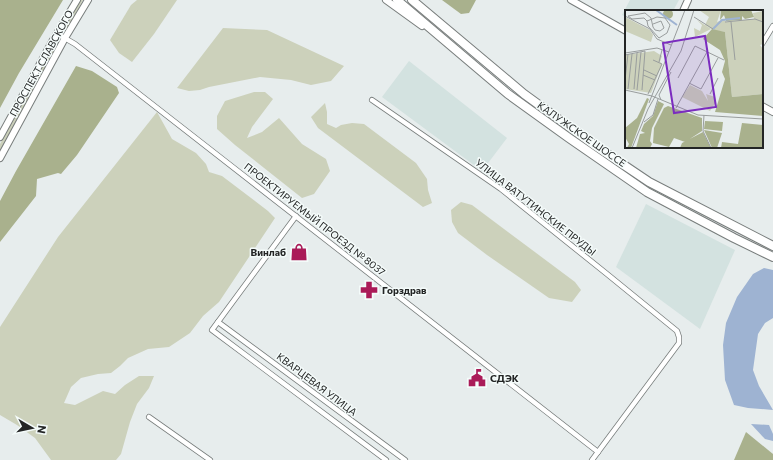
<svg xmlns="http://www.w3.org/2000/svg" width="773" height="460" font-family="Commissioner,sans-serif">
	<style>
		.built { fill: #d3e2e0 }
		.green { fill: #ccd1bb }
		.forest { fill: #a9b18d }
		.water { fill: #9eb3d2 }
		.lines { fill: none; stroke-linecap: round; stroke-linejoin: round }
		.street-casing { stroke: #787d7c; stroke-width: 6 }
		.secondary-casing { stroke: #787d7c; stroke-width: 8 }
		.highway-casing { stroke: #787d7c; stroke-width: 10 }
		.street { stroke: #fff; stroke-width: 4.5 }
		.secondary { stroke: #fff; stroke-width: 6 }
		.highway { stroke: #fff; stroke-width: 8 }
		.labels { text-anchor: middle; stroke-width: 3; stroke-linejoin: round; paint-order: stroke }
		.street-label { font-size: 10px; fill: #232525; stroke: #f4fbfa }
		.poi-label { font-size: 10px; font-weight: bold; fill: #232525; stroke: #f4fbfa; text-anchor: start }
		.inset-river { fill: none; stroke: #9eb3d2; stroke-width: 2 }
		.inset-road { fill: none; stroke: #999d9d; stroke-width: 1 }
		.view { fill: #7b2cbf; fill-opacity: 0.15; stroke: #7b2cbf; stroke-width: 2 }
		.inset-edge { fill: none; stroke: #232525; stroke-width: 2 }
	</style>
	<rect width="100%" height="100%" fill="#e7eded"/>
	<!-- built -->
	<g class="built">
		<path d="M 630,0 L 679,0 L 673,11 L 626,11 L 626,17 L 622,15 Z"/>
		<path d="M 409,61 L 507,138 L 482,171 L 382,97 Z"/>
		<path d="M 646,204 L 735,250 L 700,329 L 616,267 Z"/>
	</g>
	<!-- green -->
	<g class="green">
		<path d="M 81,0 L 83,0 L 67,29 L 64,27 Z"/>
		<path d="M 137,0 L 177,0 L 154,34 L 132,62 L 119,53 L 110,40 L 131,5 Z"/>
		<path d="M 223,28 L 267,30 L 344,66 L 331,81 L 311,85 L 291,80 L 260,77 L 209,87 L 200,90 L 189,91 L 177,88 Z"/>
		<path d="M 54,44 L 57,46 L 0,152 L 0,144 Z"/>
		<path d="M 254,92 L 265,92 L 273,99 L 252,127 L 247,138 L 262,132 L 279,118 L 302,144 L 326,159 L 330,171 L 314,194 L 302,198 L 235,145 L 217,129 L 217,116 L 225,101 Z"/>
		<path d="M 325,103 L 327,112 L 327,124 L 336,128 L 341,125 L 352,123 L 364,124 L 416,163 L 427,179 L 428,190 L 432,203 L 423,207 L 318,128 L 311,117 Z"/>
		<path d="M 157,112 L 172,139 L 196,153 L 206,164 L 209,172 L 222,176 L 268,211 L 275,218 L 219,302 L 203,316 L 190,333 L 169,347 L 148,349 L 128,358 L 120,366 L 111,373 L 98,374 L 81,378 L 71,387 L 64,403 L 75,405 L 103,391 L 115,394 L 125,385 L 139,376 L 154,376 L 149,388 L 137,404 L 130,422 L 121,454 L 116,460 L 51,460 L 35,438 L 17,425 L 0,415 L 0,327 L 58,237 Z"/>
		<path d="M 461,202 L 472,205 L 575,282 L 581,290 L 572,302 L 549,298 L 487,255 L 458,233 L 452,222 L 451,210 Z"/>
	</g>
	<!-- forest -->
	<g class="forest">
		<path d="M 0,0 L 63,0 L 19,73 L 0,108 Z"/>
		<path d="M 442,0 L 476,0 L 469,13 L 461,14 Z"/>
		<path d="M 76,66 L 92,71 L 117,87 L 119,93 L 77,155 L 61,174 L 58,173 L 37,179 L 36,196 L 0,242 L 0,201 L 16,171 Z"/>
		<path d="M 746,432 L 773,454 L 773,460 L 734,460 Z"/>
	</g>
	<!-- water -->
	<g class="water">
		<path d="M 764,268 L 773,270 L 773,318 L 765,323 L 758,334 L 753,370 L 759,386 L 773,410 L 748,408 L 734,405 L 725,380 L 723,345 L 726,323 L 737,297 L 753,274 Z"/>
		<path d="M 751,424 L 769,425 L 773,434 L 773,441 L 765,439 Z"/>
	</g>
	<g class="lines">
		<!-- street casing -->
		<g class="street-casing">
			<g id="street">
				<path d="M 56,33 L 75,44 L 598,452"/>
				<path d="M 762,44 L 773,26"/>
				<path d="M 372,100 L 501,189 L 607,274 L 677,331 L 679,337 L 679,343 L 592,460"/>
				<path d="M 296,216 L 212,330 L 386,460"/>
				<path d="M 218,322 L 405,460"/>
				<path d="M 149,417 L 210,460"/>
			</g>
		</g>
		<!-- secondary casing -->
		<g class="secondary-casing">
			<g id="secondary">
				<path d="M 386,0 L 422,26"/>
				<path d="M 571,0 L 626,31"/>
				<path d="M 683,11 L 688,0"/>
				<path d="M 762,106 L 773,112"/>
				<path d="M 0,137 L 53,40 L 77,0"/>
				<path d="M 0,158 L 65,38 L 88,0"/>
			</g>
		</g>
		<!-- highway casing -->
		<g class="highway-casing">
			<g id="highway">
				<path d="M 397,0 L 508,94 L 569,138 L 647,192 L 734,238 L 773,257"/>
				<path d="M 412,0 L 524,94 L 597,147 L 649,182 L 773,246"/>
			</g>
		</g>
		<!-- street -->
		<use href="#street" class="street"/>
		<!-- secondary -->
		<use href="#secondary" class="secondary"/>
		<!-- highway -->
		<use href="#highway" class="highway"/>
	</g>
	<!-- icons -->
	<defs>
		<g id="shop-bare" transform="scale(1.38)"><path d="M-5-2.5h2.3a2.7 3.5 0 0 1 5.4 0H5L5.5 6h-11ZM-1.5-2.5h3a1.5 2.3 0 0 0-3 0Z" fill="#aa1b58" stroke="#f4fbfa" stroke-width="2.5" paint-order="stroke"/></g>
		<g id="pharmacy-bare" transform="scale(1.38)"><path d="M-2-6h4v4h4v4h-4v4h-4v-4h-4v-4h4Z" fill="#aa1b58" stroke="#f4fbfa" stroke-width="2.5" paint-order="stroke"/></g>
		<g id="civic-bare" transform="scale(1.38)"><path d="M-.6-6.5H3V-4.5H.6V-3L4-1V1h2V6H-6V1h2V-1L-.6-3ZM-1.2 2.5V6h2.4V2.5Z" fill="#aa1b58" stroke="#f4fbfa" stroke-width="2.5" paint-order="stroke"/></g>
	</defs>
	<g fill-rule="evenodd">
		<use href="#shop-bare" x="299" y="252"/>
		<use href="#pharmacy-bare" x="369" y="290"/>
		<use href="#civic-bare" x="477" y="378"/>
	</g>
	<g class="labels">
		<!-- street labels -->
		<g class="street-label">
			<text transform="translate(41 63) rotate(-61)" y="4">ПРОСПЕКТ СЛАВСКОГО</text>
			<text transform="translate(582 134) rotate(35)" y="4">КАЛУЖСКОЕ ШОССЕ</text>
			<text transform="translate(536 207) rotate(38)" y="4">УЛИЦА ВАТУТИНСКИЕ ПРУДЫ</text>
			<text transform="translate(315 219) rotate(38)" y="4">ПРОЕКТИРУЕМЫЙ ПРОЕЗД № 8037</text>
			<text transform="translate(317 384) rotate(37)" y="4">КВАРЦЕВАЯ УЛИЦА</text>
		</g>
		<!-- poi labels -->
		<g class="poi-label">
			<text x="286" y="256" text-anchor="end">Винлаб</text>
			<text x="382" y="294">Горздрав</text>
			<text x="490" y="382">СДЭК</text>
		</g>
	</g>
	<!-- overview -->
	<g transform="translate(625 10)">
		<rect width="138" height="138" fill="#e7eded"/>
		<path d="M 74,0 L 96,0 L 92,12 L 99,9 L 101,12 L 129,9 L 128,3 L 138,1 L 138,34 L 135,35 L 138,39 L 138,84 L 107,87 L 100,22 L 90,21 L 80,15 L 84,7 ZM 0,7 L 25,20 L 28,25 L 26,32 L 0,21 ZM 72,10 L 86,19 L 70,27 L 69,18 L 75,21 L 77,15 ZM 29,41 L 37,46 L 35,52 L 37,54 L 26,83 L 0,79 L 0,45 ZM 65,75 L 77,81 L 83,91 L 81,84 L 90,87 L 91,92 L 85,101 L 57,87 Z" fill="#ccd1bb"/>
		<path d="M38 4a5 5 0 1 1 10 0a5 5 0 1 1-10 0ZM 96,0 L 126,0 L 129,7 L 120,9 L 117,6 L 117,10 L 101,11 L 99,5 L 95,10 ZM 87,19 L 100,22 L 107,87 L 138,84 L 138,106 L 90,102 L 100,69 L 97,62 L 100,51 L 95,40 L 78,29 ZM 22,88 L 24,89 L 6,138 L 2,138 L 4,134 L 0,127 L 0,118 L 12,108 ZM 33,91 L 39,94 L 27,118 L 25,131 L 27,134 L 25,138 L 11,138 L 15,124 L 20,123 L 16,121 L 19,114 L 28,106 ZM 43,96 L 77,108 L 77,121 L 60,132 L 49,128 L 44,137 L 28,133 L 29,118 L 39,98 ZM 80,111 L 98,112 L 97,121 L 79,119 ZM 117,113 L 138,115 L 138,138 L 96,138 L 97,132 L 113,134 ZM 79,120 L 97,123 L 92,138 L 87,138 ZM 78,122 L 86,138 L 55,138 L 57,133 Z" fill="#a9b18d"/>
		<path class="inset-river" d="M 31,0 L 52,15M 88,19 L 97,10 L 115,8"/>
		<path class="inset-road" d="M 0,6 L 25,19 L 32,29 L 46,35M 32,7 L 40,8 L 45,15 L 42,23 L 34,28 L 23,16 L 22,11 ZM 69,7 L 88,19M 22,11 L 19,8 L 7,9 L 3,6 L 20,3 L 26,8 L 28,17 L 30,20 L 35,21 L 39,18 L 36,11 L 28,14M 100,12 L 130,9 L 138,12M 106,12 L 110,50M 0,43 L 32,38 L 44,42M 0,45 L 20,41 L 17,80M 34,52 L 37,40M 19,60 L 32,66M 18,65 L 30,70M 53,68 L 70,36 L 99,50M 0,70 L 3,44M 64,73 L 76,79 L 93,48M 3,79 L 7,44M 9,79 L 12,43M 0,80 L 27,86M 12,80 L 16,42M 23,84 L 37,54 L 28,50M 85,84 L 93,68M 27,86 L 73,105 L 138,109M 36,90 L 34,85 L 46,62M 24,93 L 60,0M 51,98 L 82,42M 79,105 L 78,121 L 86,138M 19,112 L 28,105 L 33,89M 7,138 L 23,99 L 56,41 L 69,0"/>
		<path class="view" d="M 80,26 L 91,97 L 49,103 L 38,33 Z"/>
		<rect width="138" height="138" class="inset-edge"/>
	</g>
	<!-- north arrow -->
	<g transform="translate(32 428) rotate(99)" stroke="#f4fbfa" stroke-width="3" paint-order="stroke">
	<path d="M0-3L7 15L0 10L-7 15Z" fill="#232525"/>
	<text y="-6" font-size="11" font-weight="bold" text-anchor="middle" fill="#232525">N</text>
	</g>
</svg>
